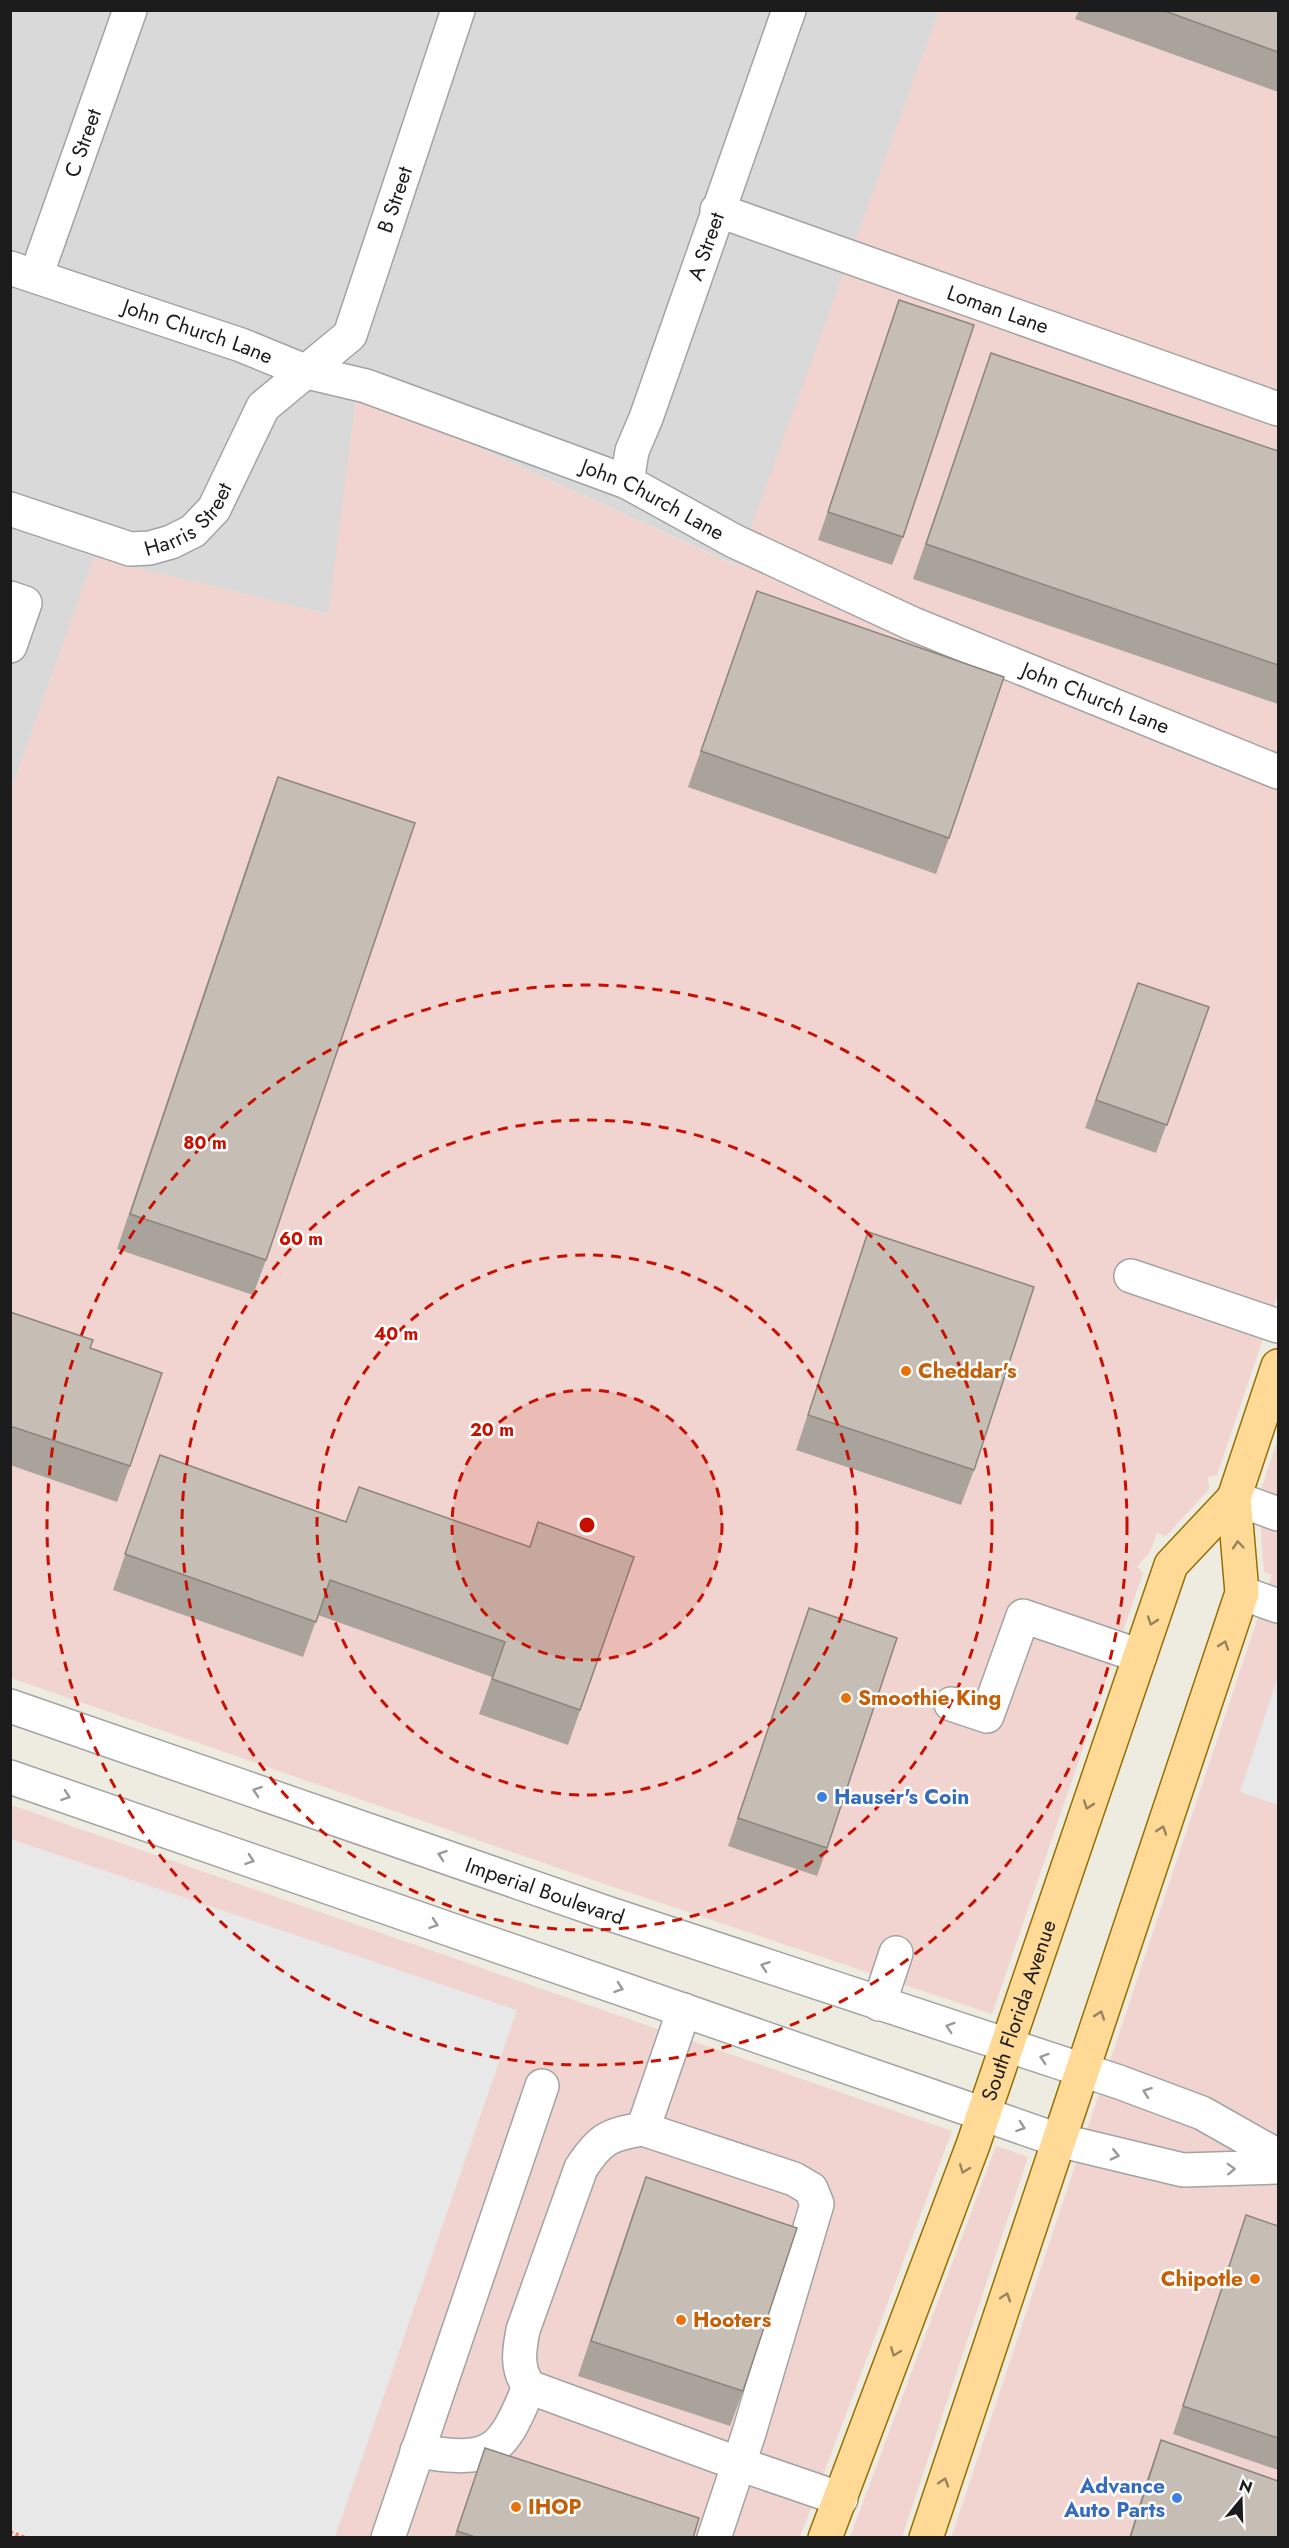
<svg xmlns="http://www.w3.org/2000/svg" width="1289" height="2548" font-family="Jost,sans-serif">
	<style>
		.residential { fill: #dad9d9 }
		.commercial { fill: #f1d3cf }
		.parking { fill: #e8e8e8 }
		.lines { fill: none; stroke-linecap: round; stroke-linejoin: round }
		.minor-casing { stroke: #a3a3a3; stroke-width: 36 }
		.major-casing { stroke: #956f00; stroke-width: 36 }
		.path { stroke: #ff7e62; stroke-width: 4; stroke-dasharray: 3 3; stroke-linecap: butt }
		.minor { stroke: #fff; stroke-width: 33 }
		.major { stroke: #ffda96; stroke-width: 33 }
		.wall { fill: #aaa39b }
		.building { fill: #c6beb4; stroke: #8b857e; stroke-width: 1.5 }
		.oneway { stroke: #99845f }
		.oneway2 { stroke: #999 }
		.ring { fill: none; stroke: #c90f00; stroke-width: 3; stroke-dasharray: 10 8 }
		.food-dot { fill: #e8710a; stroke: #fff; stroke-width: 2 }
		.shop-dot { fill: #3f7fe0; stroke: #fff; stroke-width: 2 }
		.labels { text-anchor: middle; stroke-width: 5; stroke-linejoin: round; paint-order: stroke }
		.street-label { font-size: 21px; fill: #1c1c1c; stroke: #fff }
		.food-label { font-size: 21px; font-weight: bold; fill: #c56008; stroke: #fff; text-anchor: start }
		.shop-label { font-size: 21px; font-weight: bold; fill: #366cbe; stroke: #fff; text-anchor: start }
		.centre { fill: #c90f00; stroke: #fff; stroke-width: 3 }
		.ring-label { font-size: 18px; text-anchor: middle; font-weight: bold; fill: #c90f00; stroke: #fff; stroke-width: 5; stroke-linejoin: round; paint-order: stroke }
	</style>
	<rect width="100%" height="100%" fill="#eeebe1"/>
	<!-- residential -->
	<path class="residential" d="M 11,11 L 939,11 L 738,566 L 357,392 L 329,614 L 94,558 L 11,790 Z"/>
	<!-- commercial -->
	<g class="commercial">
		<path d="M 939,11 L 1278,11 L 1278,1294 L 1217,1475 L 1208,1477 L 1209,1489 L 1166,1536 L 1157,1533 L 1150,1552 L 1137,1566 L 1143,1573 L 992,2014 L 613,1887 L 11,1678 L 11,790 L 94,557 L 328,614 L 357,392 L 737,566 Z"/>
		<path d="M 1278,1438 L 1278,2537 L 951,2538 L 1272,1575 L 1264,1572 L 1259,1506 L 1261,1490 Z"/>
		<path d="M 11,1805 L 952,2131 L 800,2537 L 11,2538 Z"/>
		<path d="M 996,2146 L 1028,2157 L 902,2537 L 850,2537 Z"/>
	</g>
	<!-- parking -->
	<g class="parking">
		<path d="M 1278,1676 L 1278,1805 L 1240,1792 Z"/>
		<path d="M 11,1839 L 517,2010 L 335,2537 L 11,2537 Z"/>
	</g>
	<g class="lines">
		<!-- minor casing -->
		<g class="minor-casing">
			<g id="minor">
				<path id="s1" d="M 717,210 L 1278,409"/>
				<path id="s2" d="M 10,268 L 241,345 L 307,372 L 366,386 L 627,482 L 734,541 L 913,624 L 1278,772"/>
				<path id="s3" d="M 36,276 L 130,10"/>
				<path id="s4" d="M 627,482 L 632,451 L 646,418 L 789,10"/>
				<path id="s5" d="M 10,509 L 130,549 L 150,548 L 171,542 L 193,531 L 214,509 L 263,407 L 350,335 L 458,10"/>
				<path d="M 10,598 L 25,603 L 10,646"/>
				<path d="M 1131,1276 L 1278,1326"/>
				<path d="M 1234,1498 L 1278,1514"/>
				<path d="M 1242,1593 L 1278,1606"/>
				<path d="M 951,1704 L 987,1716 L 1023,1616 L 1140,1656"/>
				<path id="s6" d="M 10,1706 L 604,1912 L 1119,2082 L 1202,2113 L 1278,2156"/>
				<path d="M 10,1777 L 1058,2140 L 1183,2170 L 1278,2167"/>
				<path d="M 879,2004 L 896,1953"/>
				<path d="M 684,2010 L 643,2129 L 794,2179 L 811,2189 L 817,2204 L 749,2433 L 714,2538"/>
				<path d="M 643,2129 C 609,2134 600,2139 581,2168 L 523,2330 C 519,2351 516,2368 529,2387 L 739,2464 L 841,2499"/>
				<path d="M 417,2451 C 492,2463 501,2455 529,2387"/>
				<path d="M 388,2538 L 542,2086"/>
			</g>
		</g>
		<!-- major casing -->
		<g class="major-casing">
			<g id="major">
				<path id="s7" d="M 825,2538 L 973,2145 L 1171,1565 L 1234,1498"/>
				<path d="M 926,2538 L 1242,1593 L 1234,1498 L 1278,1366"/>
			</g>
		</g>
		<!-- path -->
		<path class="path" d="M 10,2532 L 26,2538"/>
		<!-- minor -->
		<use href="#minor" class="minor"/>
		<!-- major -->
		<use href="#major" class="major"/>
	</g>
	<!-- wall -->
	<g class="wall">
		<path d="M 1079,10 L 1278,10 L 1278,92 L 1075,19 Z"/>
		<path d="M 899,300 L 903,537 L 892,565 L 818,540 Z"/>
		<path d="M 991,353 L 1278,451 L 1278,704 L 913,579 Z"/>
		<path d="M 757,591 L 949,838 L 936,874 L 688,787 Z"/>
		<path d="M 278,777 L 266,1260 L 253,1295 L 117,1249 L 265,812 Z"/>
		<path d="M 1138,983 L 1209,1007 L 1156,1153 L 1085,1128 Z"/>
		<path d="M 868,1232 L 974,1470 L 961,1505 L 796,1450 L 856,1268 Z"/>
		<path d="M 10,1312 L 90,1348 L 130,1466 L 117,1502 L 10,1465 Z"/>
		<path d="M 147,1491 L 346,1522 L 529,1547 L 538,1522 L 634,1557 L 568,1745 L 479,1714 L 492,1677 L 318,1615 L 303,1657 L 113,1590 Z"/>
		<path d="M 809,1608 L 827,1848 L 817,1876 L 728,1846 Z"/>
		<path d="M 646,2177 L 743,2391 L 730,2426 L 578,2376 L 633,2213 Z"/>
		<path d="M 1246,2215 L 1278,2226 L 1278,2470 L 1173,2434 Z"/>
		<path d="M 1161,2440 L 1278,2538 L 1129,2538 L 1148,2476 Z"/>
		<path d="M 485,2448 L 693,2538 L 454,2538 Z"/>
	</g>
	<!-- building -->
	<g class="building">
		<path d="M 1162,10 L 1278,10 L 1278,52 Z"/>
		<path d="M 899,300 L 974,325 L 903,537 L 828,512 Z"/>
		<path d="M 991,353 L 1278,451 L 1278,665 L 926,544 Z"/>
		<path d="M 757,591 L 1004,677 L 949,838 L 701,751 Z"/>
		<path d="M 278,777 L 415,823 L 266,1260 L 130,1214 Z"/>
		<path d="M 1138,983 L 1209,1007 L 1167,1125 L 1096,1100 Z"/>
		<path d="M 868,1232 L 1034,1287 L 974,1470 L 808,1415 Z"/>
		<path d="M 10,1312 L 93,1340 L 90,1348 L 162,1373 L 130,1466 L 10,1426 Z"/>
		<path d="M 160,1455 L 346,1522 L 359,1487 L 530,1547 L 538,1522 L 634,1557 L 580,1710 L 492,1679 L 505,1642 L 330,1580 L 316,1622 L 125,1554 Z"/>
		<path d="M 809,1608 L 897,1638 L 827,1848 L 738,1818 Z"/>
		<path d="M 646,2177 L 797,2228 L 743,2391 L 591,2341 Z"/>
		<path d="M 1246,2215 L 1278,2226 L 1278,2438 L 1183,2406 Z"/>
		<path d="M 1161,2440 L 1278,2481 L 1278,2538 L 1130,2538 Z"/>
		<path d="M 485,2448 L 699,2518 L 693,2538 L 478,2538 L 457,2531 Z"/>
	</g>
	<!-- one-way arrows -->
	<defs><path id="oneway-chevron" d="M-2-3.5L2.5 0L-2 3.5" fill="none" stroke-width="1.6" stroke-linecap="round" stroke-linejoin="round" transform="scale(1.5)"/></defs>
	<g class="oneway">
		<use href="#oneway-chevron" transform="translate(1238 1545) rotate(-95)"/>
		<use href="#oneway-chevron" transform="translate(1152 1621) rotate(109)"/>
		<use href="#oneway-chevron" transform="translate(1224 1645) rotate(-71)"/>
		<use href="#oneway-chevron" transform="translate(1088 1805) rotate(109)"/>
		<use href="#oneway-chevron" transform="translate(1162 1830) rotate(-71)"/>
		<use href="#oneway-chevron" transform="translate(1100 2015) rotate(-71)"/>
		<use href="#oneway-chevron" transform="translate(964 2169) rotate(111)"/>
		<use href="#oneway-chevron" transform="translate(1006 2297) rotate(-72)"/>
		<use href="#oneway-chevron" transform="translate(895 2352) rotate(111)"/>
		<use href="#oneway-chevron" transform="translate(944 2482) rotate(-72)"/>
	</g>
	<g class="oneway2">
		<use href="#oneway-chevron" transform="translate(257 1791) rotate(-161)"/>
		<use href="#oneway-chevron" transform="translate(66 1796) rotate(19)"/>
		<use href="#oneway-chevron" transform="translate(442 1855) rotate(-161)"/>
		<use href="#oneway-chevron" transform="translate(250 1860) rotate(19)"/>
		<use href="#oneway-chevron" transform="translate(434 1924) rotate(19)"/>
		<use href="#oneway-chevron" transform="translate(765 1966) rotate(-161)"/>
		<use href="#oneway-chevron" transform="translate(619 1988) rotate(19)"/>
		<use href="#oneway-chevron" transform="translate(950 2027) rotate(-162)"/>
		<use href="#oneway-chevron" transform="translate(1044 2058) rotate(-162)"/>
		<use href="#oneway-chevron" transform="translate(1147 2092) rotate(-160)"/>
		<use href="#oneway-chevron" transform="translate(1021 2127) rotate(19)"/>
		<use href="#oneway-chevron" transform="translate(1115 2155) rotate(13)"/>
		<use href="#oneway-chevron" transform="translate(1231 2169) rotate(-2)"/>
	</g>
	<!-- distance rings -->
	<circle cx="587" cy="1525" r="135" fill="#c90f00" fill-opacity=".12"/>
	<g class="ring">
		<circle cx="587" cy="1525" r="135"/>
		<circle cx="587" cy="1525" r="270"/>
		<circle cx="587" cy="1525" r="405"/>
		<circle cx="587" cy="1525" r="540"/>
	</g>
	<!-- markers -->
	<g class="food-dot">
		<circle cx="906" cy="1371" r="6"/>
		<circle cx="846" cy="1698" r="6"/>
		<circle cx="1255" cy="2279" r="6"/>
		<circle cx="681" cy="2320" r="6"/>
		<circle cx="516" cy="2507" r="6"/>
	</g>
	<g class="shop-dot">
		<circle cx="822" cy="1797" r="6"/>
		<circle cx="1177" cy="2498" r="6"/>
	</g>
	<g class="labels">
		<!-- street labels -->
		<g class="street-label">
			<text dy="7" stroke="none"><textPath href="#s3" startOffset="141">C Street</textPath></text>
			<text dy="7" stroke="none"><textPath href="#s5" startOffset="592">B Street</textPath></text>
			<text dy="7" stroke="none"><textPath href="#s4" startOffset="249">A Street</textPath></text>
			<text dy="7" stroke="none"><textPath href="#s1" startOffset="298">Loman Lane</textPath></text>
			<text dy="7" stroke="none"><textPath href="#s2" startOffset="198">John Church Lane</textPath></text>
			<text dy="7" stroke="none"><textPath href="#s2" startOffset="684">John Church Lane</textPath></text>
			<text dy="7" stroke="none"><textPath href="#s5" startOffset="196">Harris Street</textPath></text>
			<text dy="7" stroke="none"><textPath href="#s2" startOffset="1170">John Church Lane</textPath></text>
			<text dy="7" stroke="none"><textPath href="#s6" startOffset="566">Imperial Boulevard</textPath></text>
			<text dy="7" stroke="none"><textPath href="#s7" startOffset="562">South Florida Avenue</textPath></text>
		</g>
		<!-- food labels -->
		<g class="food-label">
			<text x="918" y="1378">Cheddar's</text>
			<text x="858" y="1705">Smoothie King</text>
			<text x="1243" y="2286" text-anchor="end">Chipotle</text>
			<text x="693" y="2327">Hooters</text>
			<text x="528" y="2514">IHOP</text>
		</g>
		<!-- shop labels -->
		<g class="shop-label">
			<text x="834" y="1804">Hauser's Coin</text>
			<text x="1165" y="2493" text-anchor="end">Advance<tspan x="1165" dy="24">Auto Parts</tspan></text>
		</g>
	</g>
	<circle cx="587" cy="1525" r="9" class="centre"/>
	<g class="ring-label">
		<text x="205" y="1149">80 m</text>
		<text x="301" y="1245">60 m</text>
		<text x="396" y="1340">40 m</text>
		<text x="492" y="1436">20 m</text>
	</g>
	<!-- border -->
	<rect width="1289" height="2548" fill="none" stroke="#1c1c1c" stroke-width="24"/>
	<!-- north arrow -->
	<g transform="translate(1241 2500) rotate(19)" stroke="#ffffff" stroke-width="4.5" paint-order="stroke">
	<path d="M0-4.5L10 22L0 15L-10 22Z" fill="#1c1c1c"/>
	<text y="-9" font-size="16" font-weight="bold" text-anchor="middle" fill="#1c1c1c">N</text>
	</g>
</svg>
